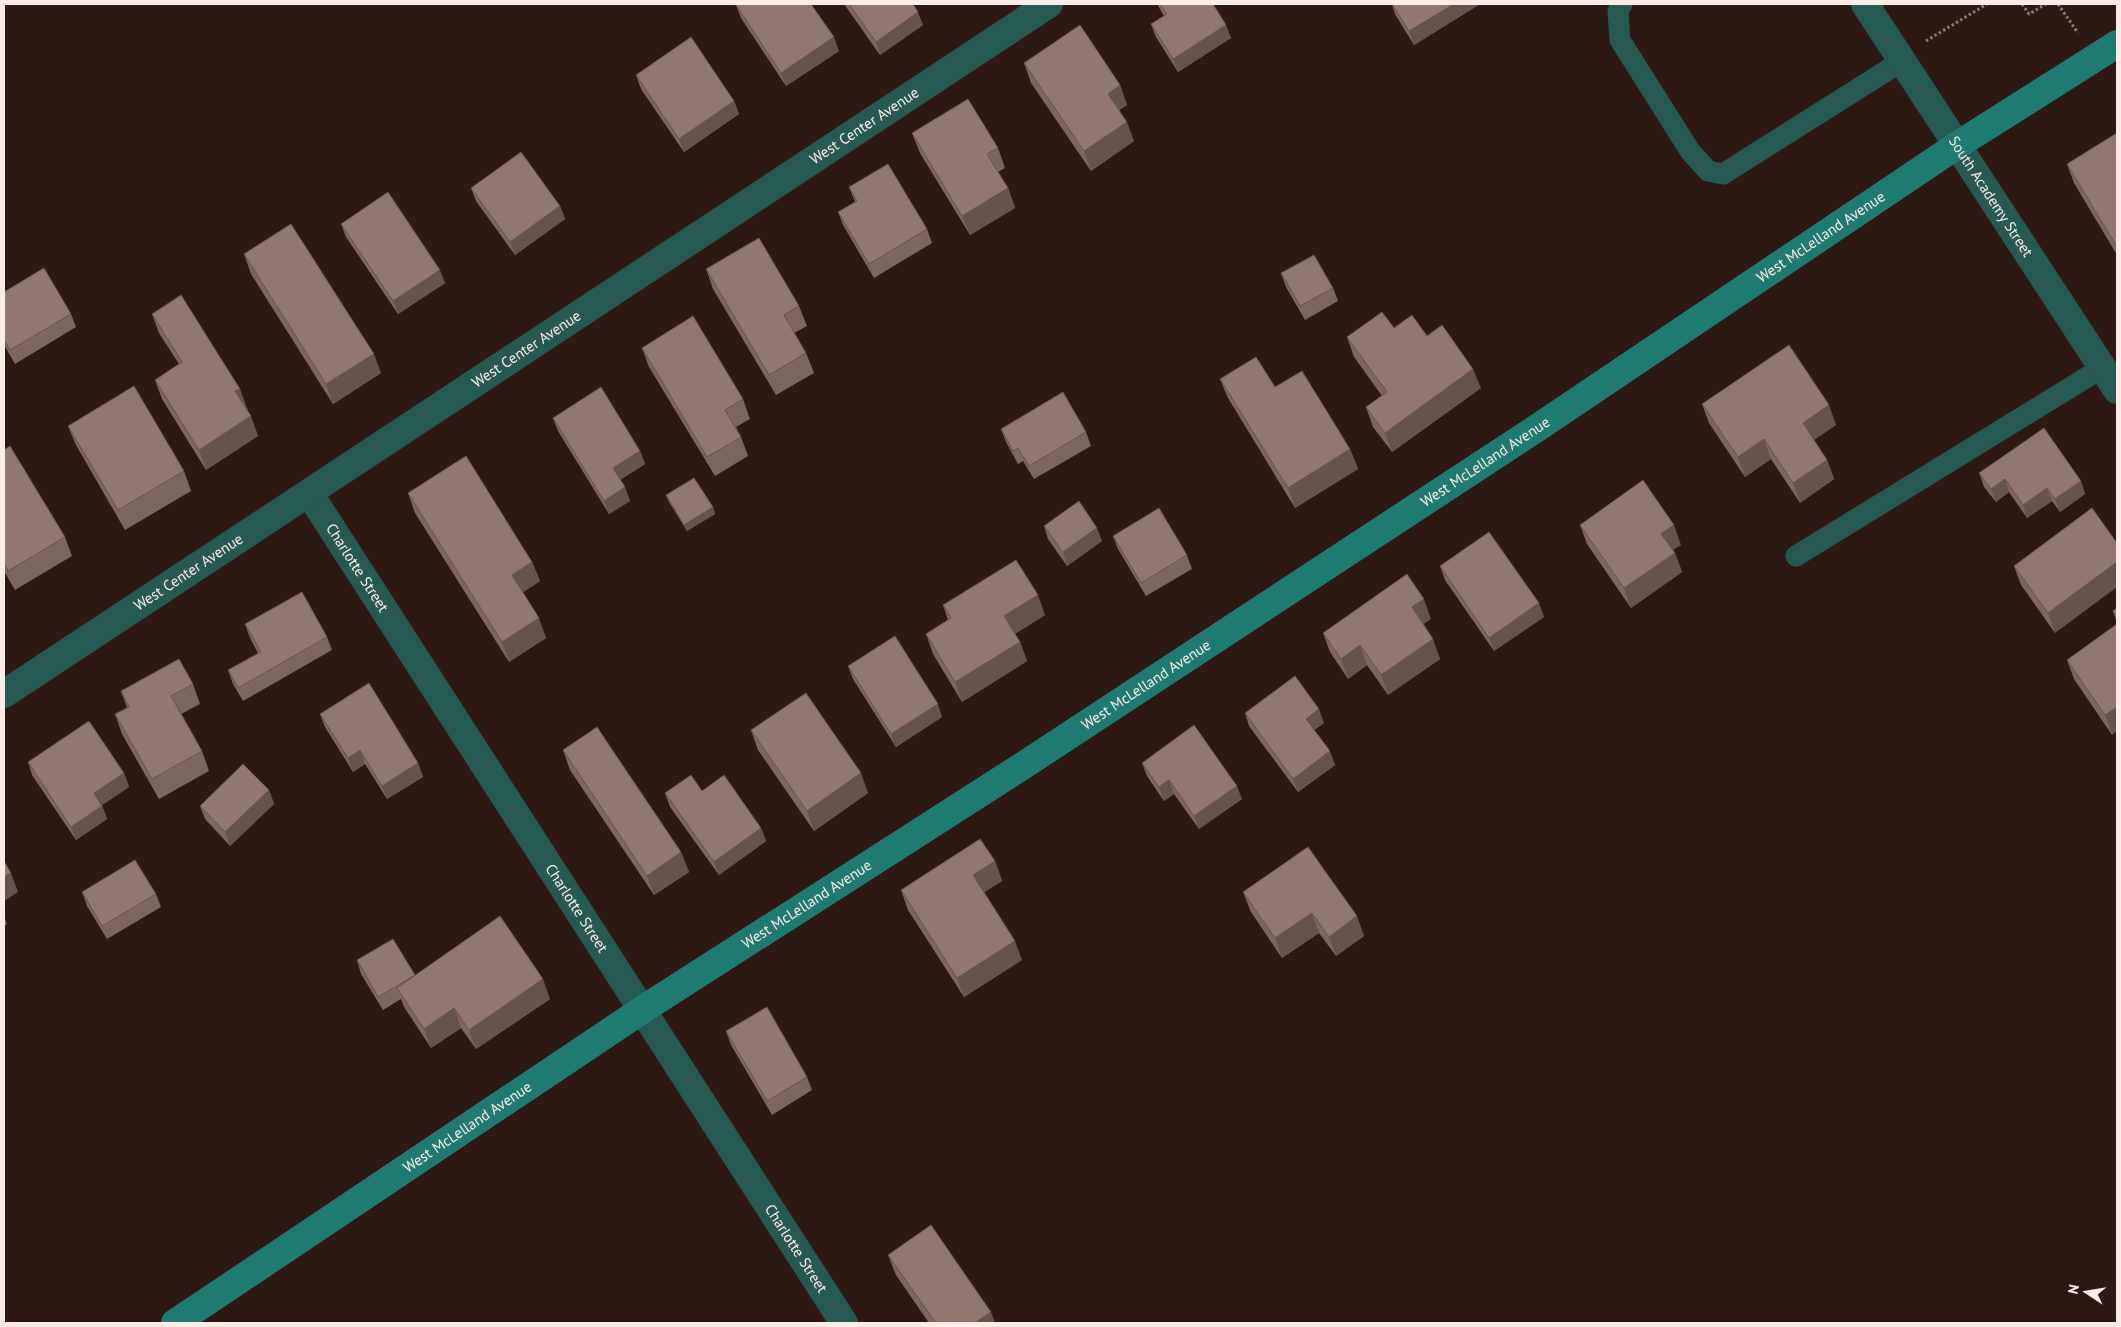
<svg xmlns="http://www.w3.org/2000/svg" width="2121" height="1327" font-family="'PT Sans',sans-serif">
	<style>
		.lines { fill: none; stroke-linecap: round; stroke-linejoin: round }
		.path { stroke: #8d7a75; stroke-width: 3; stroke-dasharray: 2.5 2.5; stroke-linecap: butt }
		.lane { stroke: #275953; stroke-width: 21 }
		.street { stroke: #275953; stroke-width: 28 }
		.secondary { stroke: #1f7a71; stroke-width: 28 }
		.wall { fill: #7e6560 }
		.shaded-wall { fill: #66534e }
		.building { fill: #927670; stroke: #66534e }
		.labels { text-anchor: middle; stroke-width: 5; stroke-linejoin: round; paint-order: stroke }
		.street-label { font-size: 15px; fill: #fcece8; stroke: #2e1813 }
	</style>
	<rect width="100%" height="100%" fill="#2e1813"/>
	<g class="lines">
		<!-- path -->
		<g class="path">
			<path d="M 2022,4 L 2029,14 L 2046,4"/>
			<path d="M 2058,4 L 2078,33"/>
			<path d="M 1926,41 L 1987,4"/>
		</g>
		<!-- lane -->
		<g class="lane">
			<path d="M 1622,4 L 1618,11 L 1620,40 L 1690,151 L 1708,171 L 1723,174 L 1902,61"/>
			<path d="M 1796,556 L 2102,368"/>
		</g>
		<!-- street -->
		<g class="street">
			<path id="s1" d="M 1865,4 L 2117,390"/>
			<path id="s2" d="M 309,493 L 844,1323"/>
			<path id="s3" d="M 4,694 L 1049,4"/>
		</g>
		<!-- secondary -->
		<path class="secondary" id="s4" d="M 175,1323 L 642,1010 L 1027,763 L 1543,424 L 1956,146 L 2117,44"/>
	</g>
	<!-- wall -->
	<g class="wall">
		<path d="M 844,4 L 913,4 L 923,25 L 880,55 Z"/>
		<path d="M 1157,4 L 1213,4 L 1231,38 L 1178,72 L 1156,37 L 1151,24 L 1164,16 Z"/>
		<path d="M 1392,4 L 1480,4 L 1414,45 L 1395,14 Z"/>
		<path d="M 736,5 L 839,51 L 786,86 L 741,18 Z"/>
		<path d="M 1024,63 L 1120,85 L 1127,105 L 1119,110 L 1134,141 L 1091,171 L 1031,83 Z"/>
		<path d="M 636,75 L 734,101 L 739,114 L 684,152 L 641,89 Z"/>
		<path d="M 912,133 L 998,148 L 1005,168 L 998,172 L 1008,188 L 1015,208 L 970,235 L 920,153 Z"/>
		<path d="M 2117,133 L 2117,255 L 2074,183 L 2067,164 Z"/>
		<path d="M 849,187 L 927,229 L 932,243 L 874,278 L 843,225 L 838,212 L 855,202 Z"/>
		<path d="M 471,188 L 560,206 L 565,219 L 515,255 L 476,201 Z"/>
		<path d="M 341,224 L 445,283 L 398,314 L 346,237 Z"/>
		<path d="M 244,254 L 381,373 L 333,404 L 251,274 Z"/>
		<path d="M 706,269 L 799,306 L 807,326 L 794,333 L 806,353 L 814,373 L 776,395 L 713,289 Z"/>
		<path d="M 1281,273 L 1333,288 L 1338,301 L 1305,320 L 1286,287 Z"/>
		<path d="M 4,292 L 71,314 L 76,327 L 15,364 L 4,345 Z"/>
		<path d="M 152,314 L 247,408 L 258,436 L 206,470 L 162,399 L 155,380 L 179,364 L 159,333 Z"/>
		<path d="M 1394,328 L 1427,336 L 1481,388 L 1392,452 L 1373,427 L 1366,407 L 1382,396 L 1354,357 L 1347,337 Z"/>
		<path d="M 642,348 L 743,399 L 750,419 L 736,427 L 741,437 L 748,456 L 715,476 L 649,367 Z"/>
		<path d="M 1220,379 L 1275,387 L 1350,449 L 1358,469 L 1295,508 L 1228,398 Z"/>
		<path d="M 1702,404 L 1836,425 L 1814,440 L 1827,460 L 1834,479 L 1800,503 L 1771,459 L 1745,477 L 1709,423 Z"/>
		<path d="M 553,418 L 640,451 L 645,464 L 620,480 L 630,501 L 609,514 L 558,431 Z"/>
		<path d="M 68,426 L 184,471 L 191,491 L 125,530 L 76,445 Z"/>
		<path d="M 1001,429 L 1086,432 L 1091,446 L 1034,479 L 1023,461 L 1018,464 L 1006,442 Z"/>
		<path d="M 4,450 L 65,537 L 72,556 L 15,590 L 4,571 Z"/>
		<path d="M 1979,473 L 2081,481 L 2085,494 L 2060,512 L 2052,501 L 2027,518 L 2009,492 L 1996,502 L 1984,487 Z"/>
		<path d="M 408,493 L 532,562 L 540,581 L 523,592 L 546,638 L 509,662 L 415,513 Z"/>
		<path d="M 666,495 L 713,507 L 715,514 L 687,531 L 669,502 Z"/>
		<path d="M 2092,508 L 2055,633 L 2021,585 L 2014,566 Z"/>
		<path d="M 1580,525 L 1681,545 L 1673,550 L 1675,553 L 1682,572 L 1631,608 L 1587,544 Z"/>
		<path d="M 1044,526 L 1102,541 L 1067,566 L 1048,539 Z"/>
		<path d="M 1113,536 L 1187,555 L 1192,569 L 1146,596 L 1118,549 Z"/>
		<path d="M 1440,566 L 1544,617 L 1494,651 L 1445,580 Z"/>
		<path d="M 943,605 L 1045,615 L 1015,634 L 1020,642 L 1027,661 L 962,702 L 933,654 L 926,634 L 948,620 Z"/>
		<path d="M 2117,608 L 2117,623 L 2113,611 Z"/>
		<path d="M 1431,619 L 1423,624 L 1440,659 L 1388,695 L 1367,665 L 1348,679 L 1330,652 L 1323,633 Z"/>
		<path d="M 245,624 L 327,637 L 332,650 L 243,701 L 233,684 L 228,670 L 258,653 L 250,638 Z"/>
		<path d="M 2117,624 L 2112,735 L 2074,679 L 2067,660 Z"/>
		<path d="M 848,666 L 942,717 L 896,747 L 853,679 Z"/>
		<path d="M 193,684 L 200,704 L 181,714 L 202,751 L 209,771 L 159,799 L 122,734 L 115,714 L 127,708 L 121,691 Z"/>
		<path d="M 1245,713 L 1324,723 L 1314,730 L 1335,765 L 1298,792 L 1249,726 Z"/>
		<path d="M 320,714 L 418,763 L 423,777 L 387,799 L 365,764 L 353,772 L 325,727 Z"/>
		<path d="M 751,730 L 868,793 L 814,831 L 758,750 Z"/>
		<path d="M 563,750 L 681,852 L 689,872 L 654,895 L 570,770 Z"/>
		<path d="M 28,762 L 124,773 L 129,787 L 102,805 L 107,819 L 76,840 L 32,775 Z"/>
		<path d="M 1142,763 L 1242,799 L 1199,829 L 1174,794 L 1164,801 L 1147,776 Z"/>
		<path d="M 269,790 L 274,804 L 230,846 L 205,819 L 200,806 Z"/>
		<path d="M 702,791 L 761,828 L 766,841 L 719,875 L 670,807 L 665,793 Z"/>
		<path d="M 1308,847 L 1364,936 L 1336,956 L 1319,933 L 1282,958 L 1251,912 L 1243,892 Z"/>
		<path d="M 995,861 L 1002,881 L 984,892 L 1022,960 L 964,997 L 908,910 L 901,890 Z"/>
		<path d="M 82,892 L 156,894 L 161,907 L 107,939 L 87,906 Z"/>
		<path d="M 4,916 L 7,924 L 4,926 Z"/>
		<path d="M 357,960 L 415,975 L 550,999 L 476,1049 L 461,1028 L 431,1048 L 404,1007 L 401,999 L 383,1010 L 361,974 Z"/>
		<path d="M 726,1031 L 807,1077 L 812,1090 L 772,1115 L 731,1045 Z"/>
		<path d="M 888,1255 L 995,1323 L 929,1323 L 896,1275 Z"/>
	</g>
	<!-- shaded-wall -->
	<g class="shaded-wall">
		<path d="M 1454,4 L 1480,4 L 1414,45 L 1409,31 Z"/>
		<path d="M 918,12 L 923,25 L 880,55 L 876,42 Z"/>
		<path d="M 1226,25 L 1231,38 L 1178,72 L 1173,59 Z"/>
		<path d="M 834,37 L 839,51 L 786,86 L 781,73 Z"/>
		<path d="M 1120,85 L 1127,105 L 1115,113 L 1108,94 Z"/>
		<path d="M 734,101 L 739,114 L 684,152 L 679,139 Z"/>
		<path d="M 1127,122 L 1134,141 L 1091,171 L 1084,151 Z"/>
		<path d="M 1008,188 L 1015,208 L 970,235 L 962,216 Z"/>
		<path d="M 560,206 L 565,219 L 515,255 L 510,242 Z"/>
		<path d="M 440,270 L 445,283 L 398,314 L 393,301 Z"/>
		<path d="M 374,354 L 381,373 L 333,404 L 326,384 Z"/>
		<path d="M 1473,369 L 1481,388 L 1392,452 L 1385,433 Z"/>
		<path d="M 240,389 L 247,408 L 243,411 L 235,391 Z"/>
		<path d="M 1829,405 L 1836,425 L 1810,442 L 1803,423 Z"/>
		<path d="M 251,416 L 258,436 L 206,470 L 199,450 Z"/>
		<path d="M 1764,439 L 1771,459 L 1745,477 L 1738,457 Z"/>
		<path d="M 1350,449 L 1358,469 L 1295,508 L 1288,488 Z"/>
		<path d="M 640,451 L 645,464 L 618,481 L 613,468 Z"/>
		<path d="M 1827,460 L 1834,479 L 1800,503 L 1793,483 Z"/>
		<path d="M 2005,479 L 2009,492 L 1996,502 L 1991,489 Z"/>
		<path d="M 2081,481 L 2085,494 L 2060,512 L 2055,499 Z"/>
		<path d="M 625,487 L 630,501 L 609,514 L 604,501 Z"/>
		<path d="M 2047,488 L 2052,501 L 2027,518 L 2023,505 Z"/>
		<path d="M 713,507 L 715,514 L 687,531 L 684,525 Z"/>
		<path d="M 1674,525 L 1681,545 L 1668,553 L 1661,534 Z"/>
		<path d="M 1097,528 L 1102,541 L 1067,566 L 1063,552 Z"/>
		<path d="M 1675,553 L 1682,572 L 1631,608 L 1624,588 Z"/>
		<path d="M 532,562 L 540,581 L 519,595 L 512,575 Z"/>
		<path d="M 2117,562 L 2117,587 L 2055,633 L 2048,613 Z"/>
		<path d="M 1038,595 L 1045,615 L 1011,636 L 1004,616 Z"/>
		<path d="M 1424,599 L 1431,619 L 1419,627 L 1412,607 Z"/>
		<path d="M 1539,603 L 1544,617 L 1494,651 L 1489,638 Z"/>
		<path d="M 539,618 L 546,638 L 509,662 L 502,642 Z"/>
		<path d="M 1433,639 L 1440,659 L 1388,695 L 1381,675 Z"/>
		<path d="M 1020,642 L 1027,661 L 962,702 L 955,682 Z"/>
		<path d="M 1360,645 L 1367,665 L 1348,679 L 1341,659 Z"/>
		<path d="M 938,704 L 942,717 L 896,747 L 891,734 Z"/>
		<path d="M 2117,707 L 2117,731 L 2112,735 L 2105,715 Z"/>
		<path d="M 1319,709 L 1324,723 L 1311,732 L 1306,719 Z"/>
		<path d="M 360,750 L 365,764 L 353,772 L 348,758 Z"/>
		<path d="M 1330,751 L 1335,765 L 1298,792 L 1293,779 Z"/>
		<path d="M 418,763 L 423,777 L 387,799 L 382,786 Z"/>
		<path d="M 124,773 L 129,787 L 99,807 L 94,793 Z"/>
		<path d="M 861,773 L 868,793 L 814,831 L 807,811 Z"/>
		<path d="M 1169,780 L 1174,794 L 1164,801 L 1159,787 Z"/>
		<path d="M 1237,786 L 1242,799 L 1199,829 L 1194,816 Z"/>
		<path d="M 269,790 L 274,804 L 230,846 L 225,832 Z"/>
		<path d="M 102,806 L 107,819 L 76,840 L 71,827 Z"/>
		<path d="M 761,828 L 766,841 L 719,875 L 714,862 Z"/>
		<path d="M 681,852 L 689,872 L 654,895 L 647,876 Z"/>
		<path d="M 995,861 L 1002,881 L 980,895 L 973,875 Z"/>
		<path d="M 11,873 L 18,892 L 4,901 L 4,877 Z"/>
		<path d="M 1312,913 L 1319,933 L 1282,958 L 1275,938 Z"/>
		<path d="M 1357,916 L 1364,936 L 1336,956 L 1329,937 Z"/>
		<path d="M 1015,941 L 1022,960 L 964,997 L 957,978 Z"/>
		<path d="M 543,979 L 550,999 L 476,1049 L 469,1030 Z"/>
		<path d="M 454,1008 L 461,1028 L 431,1048 L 424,1029 Z"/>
		<path d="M 991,1312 L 995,1323 L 975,1323 Z"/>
	</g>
	<!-- building -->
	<g class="building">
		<path d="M 738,4 L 811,4 L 834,37 L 781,73 L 736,5 Z"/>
		<path d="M 849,4 L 913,4 L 918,12 L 876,42 Z"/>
		<path d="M 1160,4 L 1213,4 L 1226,25 L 1173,59 L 1151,24 L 1167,14 Z"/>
		<path d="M 1392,4 L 1454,4 L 1409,31 Z"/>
		<path d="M 1080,25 L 1120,85 L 1108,94 L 1127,122 L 1084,151 L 1024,63 Z"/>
		<path d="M 691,37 L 734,101 L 679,139 L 636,75 Z"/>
		<path d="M 968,99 L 998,148 L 987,154 L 1008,188 L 962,216 L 912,133 Z"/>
		<path d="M 2117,133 L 2117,247 L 2067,164 Z"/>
		<path d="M 521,152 L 560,206 L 510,242 L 471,188 Z"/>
		<path d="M 888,164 L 927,229 L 869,264 L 838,212 L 857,201 L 849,187 Z"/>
		<path d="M 388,192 L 440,270 L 393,301 L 341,224 Z"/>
		<path d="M 291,224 L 374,354 L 326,384 L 244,254 Z"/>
		<path d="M 759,238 L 799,306 L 784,315 L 806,353 L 769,375 L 706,269 Z"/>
		<path d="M 1314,255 L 1333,288 L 1300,306 L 1281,273 Z"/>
		<path d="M 44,268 L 71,314 L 10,350 L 4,340 L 4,292 Z"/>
		<path d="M 181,295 L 240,389 L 235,391 L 251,416 L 199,450 L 155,380 L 182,362 L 152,314 Z"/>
		<path d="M 1382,312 L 1394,328 L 1412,315 L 1427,336 L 1442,325 L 1473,369 L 1385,433 L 1366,407 L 1387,392 L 1347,337 Z"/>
		<path d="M 693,316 L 743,399 L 725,410 L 741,437 L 707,457 L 642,348 Z"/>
		<path d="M 1789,345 L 1829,405 L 1803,423 L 1827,460 L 1793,483 L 1764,439 L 1738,457 L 1702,404 Z"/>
		<path d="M 1256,357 L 1275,387 L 1302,371 L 1350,449 L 1288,488 L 1220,379 Z"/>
		<path d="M 134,386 L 184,471 L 118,510 L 68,426 Z"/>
		<path d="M 601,387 L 640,451 L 613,468 L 625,487 L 604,501 L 553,418 Z"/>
		<path d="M 1063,392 L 1086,432 L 1029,466 L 1018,448 L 1013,451 L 1001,429 Z"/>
		<path d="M 2044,428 L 2081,481 L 2055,499 L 2047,488 L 2023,505 L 2005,479 L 1991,489 L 1979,473 Z"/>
		<path d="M 10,446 L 65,537 L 8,571 L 4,563 L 4,450 Z"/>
		<path d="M 466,456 L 532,562 L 512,575 L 539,618 L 502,642 L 408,493 Z"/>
		<path d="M 694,478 L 713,507 L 684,525 L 666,495 Z"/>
		<path d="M 1643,480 L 1674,525 L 1661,534 L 1675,553 L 1624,588 L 1580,525 Z"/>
		<path d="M 1079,501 L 1097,528 L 1063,552 L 1044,526 Z"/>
		<path d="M 1159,508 L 1187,555 L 1141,583 L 1113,536 Z"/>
		<path d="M 2092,508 L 2117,543 L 2117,562 L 2048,613 L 2014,566 Z"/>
		<path d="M 1489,532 L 1539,603 L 1489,638 L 1440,566 Z"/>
		<path d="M 1016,560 L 1038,595 L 1004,616 L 1020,642 L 955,682 L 926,634 L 951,618 L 943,605 Z"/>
		<path d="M 1407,574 L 1424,599 L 1412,607 L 1433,639 L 1381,675 L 1360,645 L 1341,659 L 1323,633 Z"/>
		<path d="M 302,592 L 327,637 L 238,688 L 228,670 L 261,652 L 245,624 Z"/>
		<path d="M 2117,608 L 2117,618 L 2113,611 Z"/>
		<path d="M 2117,624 L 2117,707 L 2105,715 L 2067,660 Z"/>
		<path d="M 895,636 L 938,704 L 891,734 L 848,666 Z"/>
		<path d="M 179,659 L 193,684 L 171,696 L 202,751 L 152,779 L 115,714 L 129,707 L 121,691 Z"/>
		<path d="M 1295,676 L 1319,709 L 1306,719 L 1330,751 L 1293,779 L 1245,713 Z"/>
		<path d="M 369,683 L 418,763 L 382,786 L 360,750 L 348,758 L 320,714 Z"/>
		<path d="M 806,693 L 861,773 L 807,811 L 751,730 Z"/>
		<path d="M 89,721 L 124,773 L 94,793 L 102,806 L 71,827 L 28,762 Z"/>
		<path d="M 1194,725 L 1237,786 L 1194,816 L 1169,780 L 1159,787 L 1142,763 Z"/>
		<path d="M 597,727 L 681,852 L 647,876 L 563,750 Z"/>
		<path d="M 243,764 L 269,790 L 225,832 L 200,806 Z"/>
		<path d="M 691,775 L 702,791 L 724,775 L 761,828 L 714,862 L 665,793 Z"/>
		<path d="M 980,839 L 995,861 L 973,875 L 1015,941 L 957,978 L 901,890 Z"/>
		<path d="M 1308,847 L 1357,916 L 1329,937 L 1312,913 L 1275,938 L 1243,892 Z"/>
		<path d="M 135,860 L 156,894 L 102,926 L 82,892 Z"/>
		<path d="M 4,861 L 11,873 L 4,877 Z"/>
		<path d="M 500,916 L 543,979 L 469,1030 L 454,1008 L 424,1029 L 397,988 Z"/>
		<path d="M 393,939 L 415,975 L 378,997 L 357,960 Z"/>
		<path d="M 767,1007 L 807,1077 L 767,1101 L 726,1031 Z"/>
		<path d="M 931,1225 L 991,1312 L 975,1323 L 936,1323 L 888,1255 Z"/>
	</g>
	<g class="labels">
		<!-- street labels -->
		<g class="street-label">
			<text dy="5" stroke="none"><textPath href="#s3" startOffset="1031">West Center Avenue</textPath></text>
			<text dy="5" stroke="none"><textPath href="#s1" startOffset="230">South Academy Street</textPath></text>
			<text dy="5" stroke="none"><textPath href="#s4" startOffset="1972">West McLelland Avenue</textPath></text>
			<text dy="5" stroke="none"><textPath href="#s3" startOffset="626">West Center Avenue</textPath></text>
			<text dy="5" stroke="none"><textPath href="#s4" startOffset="1568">West McLelland Avenue</textPath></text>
			<text dy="5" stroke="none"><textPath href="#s2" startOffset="89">Charlotte Street</textPath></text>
			<text dy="5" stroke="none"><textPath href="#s3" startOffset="221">West Center Avenue</textPath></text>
			<text dy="5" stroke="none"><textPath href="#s4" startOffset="1162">West McLelland Avenue</textPath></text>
			<text dy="5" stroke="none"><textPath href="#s4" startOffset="758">West McLelland Avenue</textPath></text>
			<text dy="5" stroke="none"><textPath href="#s2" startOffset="494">Charlotte Street</textPath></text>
			<text dy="5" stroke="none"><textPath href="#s4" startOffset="352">West McLelland Avenue</textPath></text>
			<text dy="5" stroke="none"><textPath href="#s2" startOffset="899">Charlotte Street</textPath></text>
		</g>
	</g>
	<!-- border -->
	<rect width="2121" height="1327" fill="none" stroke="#fcece8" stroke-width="10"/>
	<!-- north arrow -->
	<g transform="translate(2086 1292) rotate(282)" stroke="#2e1813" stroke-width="4" paint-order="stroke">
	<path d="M0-4L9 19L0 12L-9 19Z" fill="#fcece8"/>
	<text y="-8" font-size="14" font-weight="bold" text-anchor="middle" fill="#fcece8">N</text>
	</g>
</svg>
